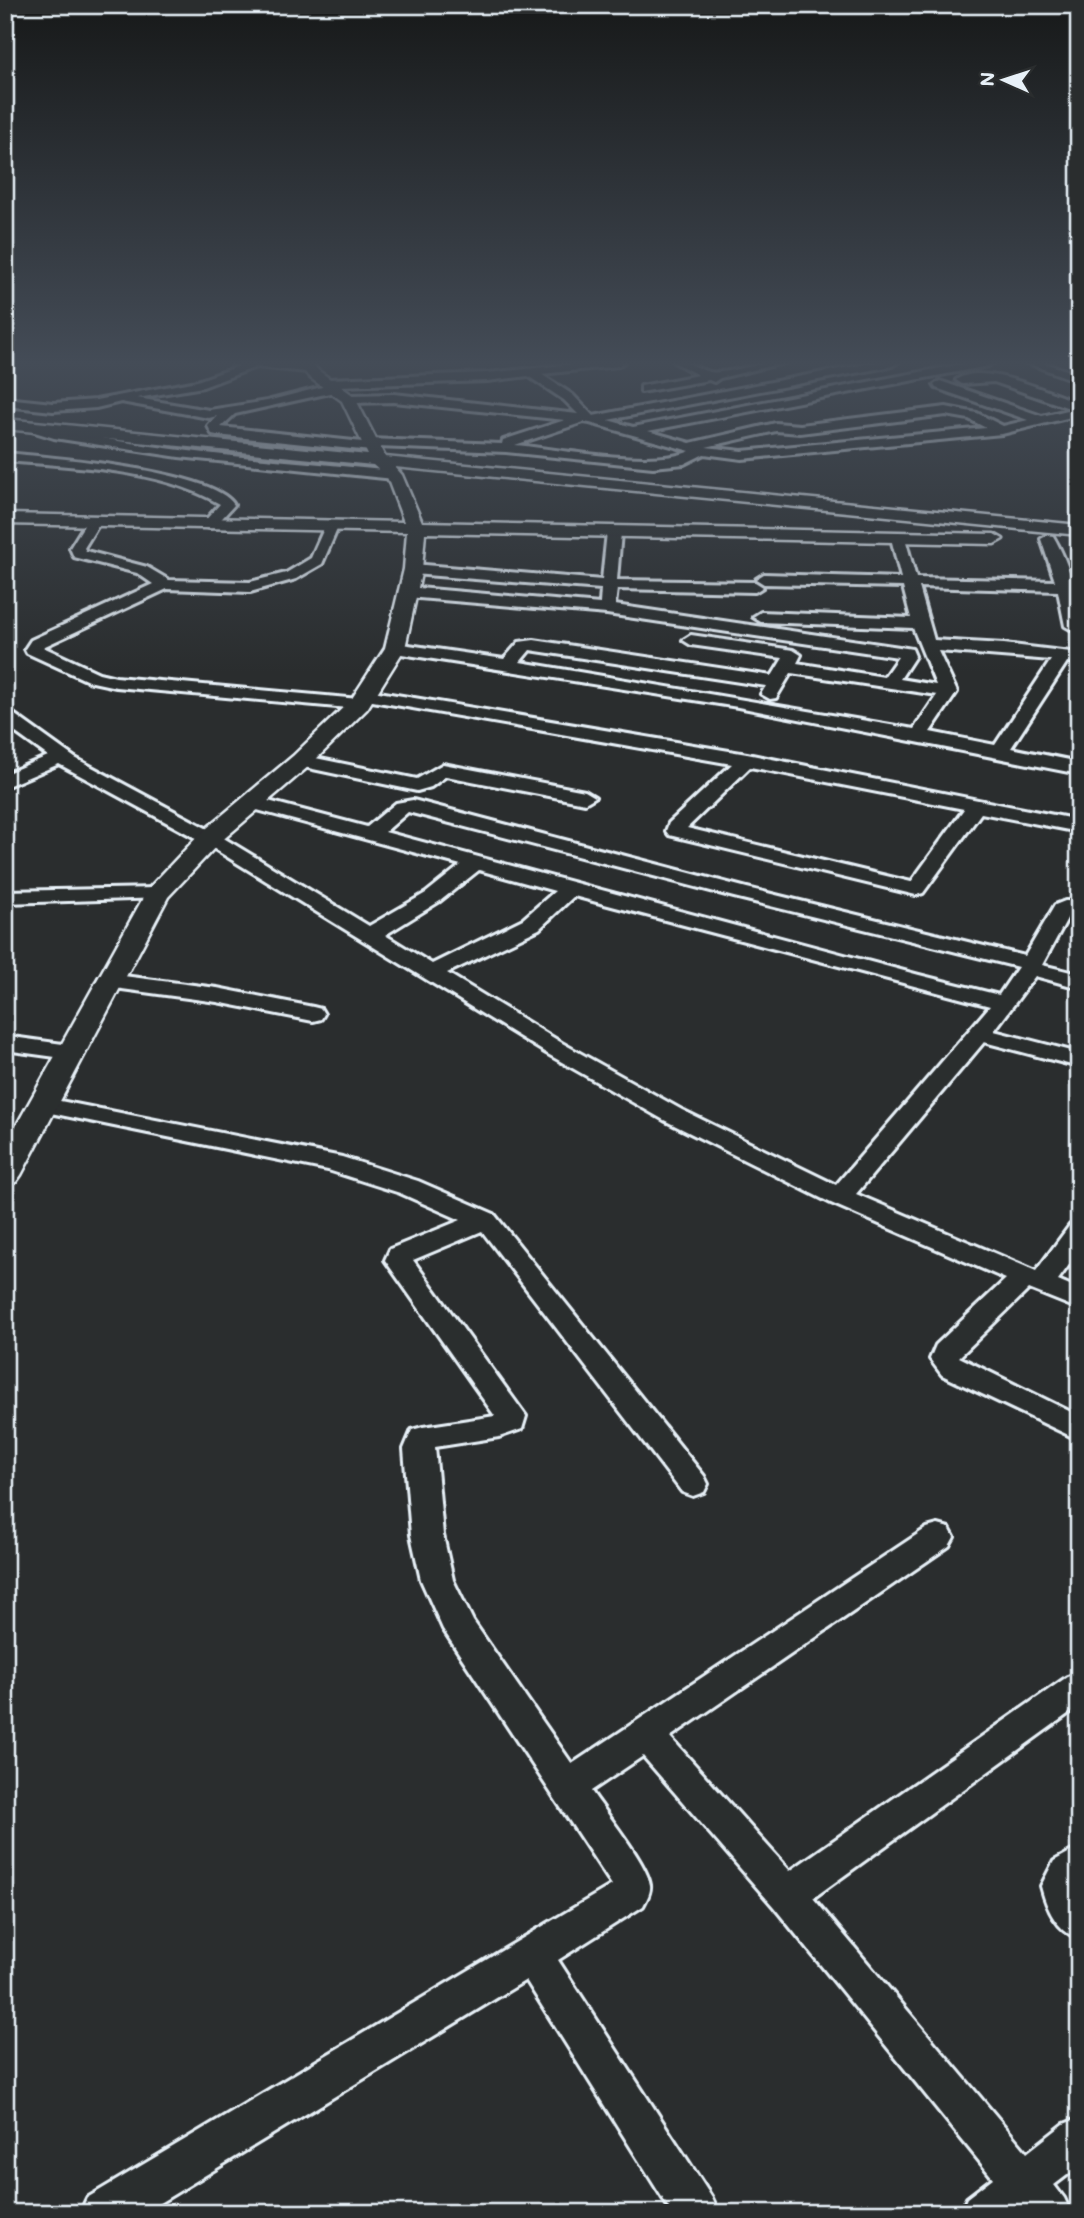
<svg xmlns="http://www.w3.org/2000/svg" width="1084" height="2218" font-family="Mali,sans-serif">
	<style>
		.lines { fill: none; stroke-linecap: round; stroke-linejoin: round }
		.minor-casing { stroke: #e8f1f8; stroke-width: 6 }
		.tertiary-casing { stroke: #e8f1f8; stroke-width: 5 }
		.minor { fill: #2a2d2e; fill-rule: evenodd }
		.tertiary { fill: #2a2d2e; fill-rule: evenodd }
	</style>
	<rect width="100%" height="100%" fill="#2a2d2e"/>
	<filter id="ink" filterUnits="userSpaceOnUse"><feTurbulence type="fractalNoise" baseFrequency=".0143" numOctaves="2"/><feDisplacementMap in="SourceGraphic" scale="14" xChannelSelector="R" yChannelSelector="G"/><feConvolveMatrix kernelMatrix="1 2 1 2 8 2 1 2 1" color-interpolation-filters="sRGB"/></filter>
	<g filter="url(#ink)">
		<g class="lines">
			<!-- minor casing -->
			<g class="minor-casing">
				<g id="minor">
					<path d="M 229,362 C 247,360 300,358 314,368 L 308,372 L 256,367 L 203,387 L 137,398 L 209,410 L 267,401 L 326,386 L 321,383 L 327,379 L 487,373 L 591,362 L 624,362 L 618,366 L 541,374 L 573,395 L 593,416 L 876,362 L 898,362 L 892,366 L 608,420 L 633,427 L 972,362 L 994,362 L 988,366 L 648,431 L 690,443 L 776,423 L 800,425 L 946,407 L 977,413 L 1003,426 L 1028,420 L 936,388 L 934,385 L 940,381 L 1042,416 L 1072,409 L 994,382 L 962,384 L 956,380 C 982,361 1051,393 1079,403 L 1079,415 L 1002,434 L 742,459 L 704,454 L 684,464 L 653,467 L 506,452 L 377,447 L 371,451 L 217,435 L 212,434 L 208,426 L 217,416 L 209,418 L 121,402 L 96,408 L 53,411 L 5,406 L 5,398 L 53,403 L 96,400 L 197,381 L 239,366 ZM 528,376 L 564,400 L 578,414 L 394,394 L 349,395 L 343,399 L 349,403 L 394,402 L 565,420 L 503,440 L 502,444 L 369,439 L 363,442 L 221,427 L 235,414 L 339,391 L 340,386 L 487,381 ZM 946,415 L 969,419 L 986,428 L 742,451 L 706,447 L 776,431 L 800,433 ZM 584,422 L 590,423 L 690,451 C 654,468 558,449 515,445 Z"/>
					<path d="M 674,362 C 691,360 696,369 710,372 C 726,375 763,360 787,362 L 720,378 L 714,382 L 709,380 L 641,392 L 641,386 L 698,375 Z"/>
					<path d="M 1025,362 L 1041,362 L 1079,374 L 1079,382 Z"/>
					<path d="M 33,423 C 150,453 274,459 394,471 L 401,475 L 394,479 L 179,457 L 54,438 L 28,430 L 27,427 Z"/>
					<path d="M 5,453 C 46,457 215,470 234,505 L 214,527 L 209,528 L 202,524 L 220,504 C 158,468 75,467 5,461 Z"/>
					<path d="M 93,518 L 100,522 L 84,548 L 86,551 L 147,567 L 169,580 L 250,582 L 286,573 L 311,558 L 326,524 L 336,524 L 338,527 L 322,564 L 296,579 L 250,592 L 167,589 L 43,647 L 99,673 L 116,677 L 359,699 L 368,704 L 359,709 L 116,687 L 88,681 L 27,653 L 25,649 L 31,640 L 153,584 L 137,573 L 74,557 L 70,548 L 88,519 Z"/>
					<path d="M 614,528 L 621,532 L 617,580 L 755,582 L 763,587 L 755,592 L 617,589 L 615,605 L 906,648 L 912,649 L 915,656 L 900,679 L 936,685 L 913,628 L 761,622 L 753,617 L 761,612 L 911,618 L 903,587 L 764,584 L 756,579 L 764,574 L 901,578 L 891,538 L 898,534 L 905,538 L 916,578 L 1055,581 L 1041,539 L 1048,535 L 1053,536 C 1070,564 1079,601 1079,634 L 1065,626 L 1058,591 L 919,587 L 934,640 L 1004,644 L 1079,653 L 1079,663 L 1067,662 L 1011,748 L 1079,762 L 1079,774 L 738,707 L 395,653 L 387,648 L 395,643 L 504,659 L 519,642 L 534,640 L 772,676 L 783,658 L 691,645 L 683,640 L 691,635 L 793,650 L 801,655 L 797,663 L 884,677 L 898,657 L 607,614 L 407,597 L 399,592 L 407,587 L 600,604 L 601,589 L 413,574 L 405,569 L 413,564 L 602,580 L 607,532 ZM 530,650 L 766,686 L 761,694 L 770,699 L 776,698 L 791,673 L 937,695 L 914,729 L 520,662 ZM 938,651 L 1051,660 L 995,745 L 930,732 L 957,692 Z"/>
					<path d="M 367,690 L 747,754 L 1079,820 L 1079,832 L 981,813 L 923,893 L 916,895 L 669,835 L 666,831 L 669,823 L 732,764 L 361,699 L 358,695 ZM 750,767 L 964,809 L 911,882 L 687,828 Z"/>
					<path d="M 5,711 L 11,712 L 75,758 L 217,834 L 369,926 L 426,893 L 461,865 L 246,807 L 243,803 L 246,799 L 253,797 L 367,827 L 396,803 L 413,800 L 747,888 L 1025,956 L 1055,905 L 1065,901 L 1079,901 L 1079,913 L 1070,913 L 1042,965 L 1079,974 L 1079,988 L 1035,976 L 994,1031 L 1079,1053 L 1079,1067 L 984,1042 L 856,1194 L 1036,1271 L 1070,1225 L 1079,1222 L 1079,1251 L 1058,1280 L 1079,1289 L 1079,1309 L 1029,1289 L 959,1357 L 1079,1416 L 1079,1440 L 942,1375 L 930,1359 L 936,1345 L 1006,1279 L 831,1203 L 664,1120 L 546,1053 L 203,842 L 59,764 L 5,787 L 5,774 L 48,756 L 5,725 ZM 408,812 L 734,897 L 1018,967 L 999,995 L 919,975 L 385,832 ZM 479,870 L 555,891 L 523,919 L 432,964 L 385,935 L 440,901 ZM 574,896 L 990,1006 L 836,1185 L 682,1110 L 562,1043 L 447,973 L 539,929 Z"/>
					<path d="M 301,755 L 417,779 L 443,764 L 585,791 L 595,797 L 585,803 L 446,776 L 431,787 L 417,791 L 294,765 L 292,761 L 294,757 Z"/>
					<path d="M 157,888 L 164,890 L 167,894 L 164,898 L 5,903 L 5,891 Z"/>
					<path d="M 108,974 L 217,988 L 313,1007 L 321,1009 L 324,1014 L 321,1019 L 313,1021 L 217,1002 L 100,986 L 97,981 L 100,976 Z"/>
					<path d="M 5,1036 L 70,1045 L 78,1047 L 82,1052 L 78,1057 L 70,1059 L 5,1050 Z"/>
					<path d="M 45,1098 L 342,1157 L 418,1181 L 494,1214 L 704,1476 L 708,1484 L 704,1492 L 693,1496 L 682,1492 L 482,1231 L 413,1260 L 526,1416 L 522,1429 L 499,1437 L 435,1447 L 443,1535 L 453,1580 L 473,1621 L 572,1764 L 927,1528 L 938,1525 L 949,1528 L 954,1537 L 949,1546 L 670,1737 L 790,1871 L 1067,1677 L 1079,1673 L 1079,1706 L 813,1898 L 1027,2153 L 1064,2124 L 1079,2118 L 1079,2166 L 1054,2185 L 1064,2198 L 1071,2213 L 960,2213 L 967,2198 L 993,2178 L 774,1907 L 643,1756 L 591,1791 C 605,1812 647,1863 650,1885 C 651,1893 646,1900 643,1906 L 558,1960 L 712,2198 L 719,2213 L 672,2213 L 526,1980 L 143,2213 L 80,2213 L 87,2198 L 612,1885 L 443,1629 L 421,1580 L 411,1535 L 404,1449 L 412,1430 L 423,1427 L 495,1416 L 385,1260 L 390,1249 L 461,1220 L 400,1193 L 328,1170 L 36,1110 L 33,1105 L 36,1100 Z"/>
					<path d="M 1079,1847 L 1079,1939 C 1056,1930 1047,1909 1041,1886 L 1054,1861 Z"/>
				</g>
			</g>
			<!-- tertiary casing -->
			<g class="tertiary-casing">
				<path id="tertiary" d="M 297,362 L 311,362 L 319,371 L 354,396 L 385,457 L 1079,525 L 1079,535 L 395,467 L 402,475 L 422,522 L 994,534 L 1003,539 L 994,544 L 425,533 L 422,569 L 405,648 L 367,709 L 309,766 L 219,843 L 168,897 L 21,1175 L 16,1182 L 5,1185 L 5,1146 L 148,889 L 201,833 L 293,756 L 351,700 L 385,648 L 404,569 L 407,532 L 5,524 L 5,514 L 404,522 L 387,477 L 373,465 L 5,429 L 5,419 L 368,455 L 342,401 L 309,377 Z"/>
			</g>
			<!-- minor -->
			<use href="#minor" class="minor"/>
			<!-- tertiary -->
			<use href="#tertiary" class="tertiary"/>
		</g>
	</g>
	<!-- sky -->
	<linearGradient id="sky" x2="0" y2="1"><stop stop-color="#171919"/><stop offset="0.54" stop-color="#444c57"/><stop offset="1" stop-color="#444c57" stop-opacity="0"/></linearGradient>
	<rect width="1084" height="672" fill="url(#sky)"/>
	<!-- margin -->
	<rect width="1084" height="2218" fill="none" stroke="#2a2d2e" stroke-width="28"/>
	<rect x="14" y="14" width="1056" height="2190" fill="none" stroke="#e8f1f8" stroke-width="2.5" filter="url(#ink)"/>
	<!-- north arrow -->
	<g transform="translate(1004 80) rotate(273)" stroke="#2a2d2e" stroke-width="5" paint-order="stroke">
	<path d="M0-5L12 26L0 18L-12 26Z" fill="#e8f1f8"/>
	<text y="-10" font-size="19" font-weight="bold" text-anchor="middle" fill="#e8f1f8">N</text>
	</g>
</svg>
